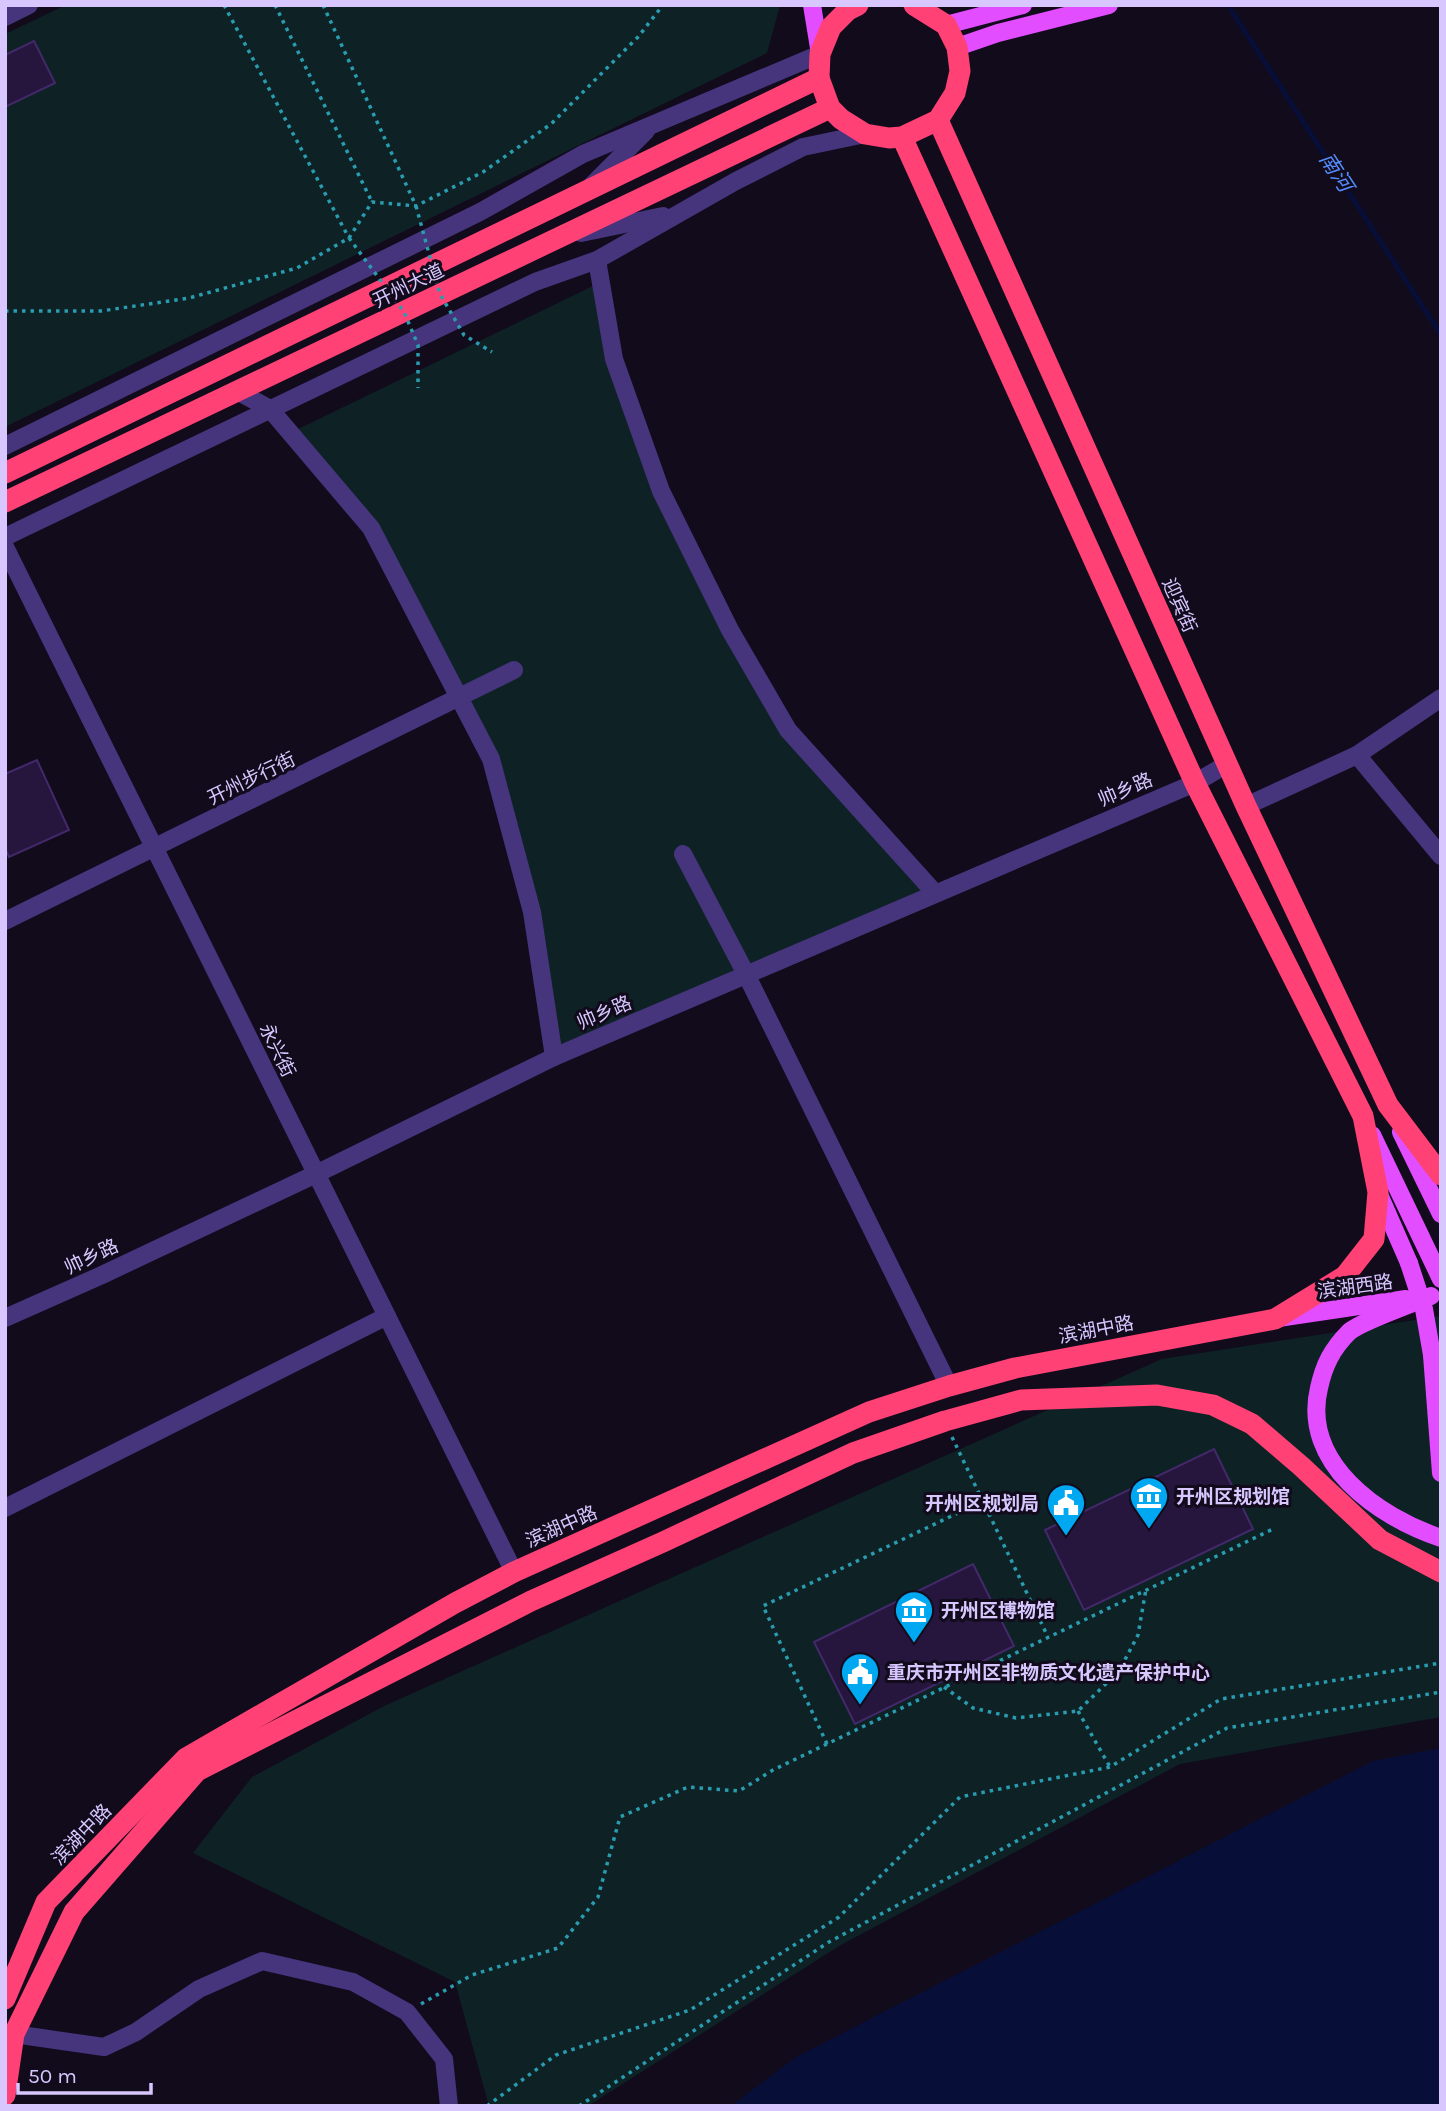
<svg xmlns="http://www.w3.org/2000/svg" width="1446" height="2111" font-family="Karla,'Noto Sans SC',sans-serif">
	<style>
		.green { fill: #0e2226 }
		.water { fill: #070f39 }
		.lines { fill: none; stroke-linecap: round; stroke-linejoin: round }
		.stream { stroke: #070f39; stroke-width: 5 }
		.building { fill: #26163e; stroke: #43286a; stroke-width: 2 }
		.path { stroke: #299cb0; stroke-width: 3.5; stroke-dasharray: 3.5 5; stroke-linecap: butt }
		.minor { stroke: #46347d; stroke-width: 18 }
		.major { stroke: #e14dff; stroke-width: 18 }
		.highway { stroke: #ff4175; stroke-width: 21 }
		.path-bridge { stroke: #299cb0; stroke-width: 3.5; stroke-dasharray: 3.5 5; stroke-linecap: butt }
		.major-bridge { stroke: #e14dff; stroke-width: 18 }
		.labels { text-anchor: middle; stroke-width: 6; stroke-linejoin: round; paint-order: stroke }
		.street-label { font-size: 19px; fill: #d8c6ff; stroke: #110b1c }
		.poi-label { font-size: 19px; font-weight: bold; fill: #d8c6ff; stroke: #110b1c; text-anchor: start }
		.water-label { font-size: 21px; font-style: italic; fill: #548dff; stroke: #110b1c }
	</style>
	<rect width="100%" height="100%" fill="#110b1c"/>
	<!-- green -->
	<g class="green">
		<path d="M 66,5 L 780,5 L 767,53 L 7,426 L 5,34 Z"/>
		<path d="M 601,282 L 661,491 L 788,730 L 935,893 L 554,1057 L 491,759 L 371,528 L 290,433 Z"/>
		<path d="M 1441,1316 L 1441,1717 L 1180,1764 L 839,1946 L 588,2106 L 489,2106 L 455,1982 L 193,1853 L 252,1777 L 384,1706 L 1162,1359 Z"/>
	</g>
	<!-- water -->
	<path class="water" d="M 1441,1748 L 1441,2106 L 731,2106 L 796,2057 L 1373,1761 Z"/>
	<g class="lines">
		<!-- stream -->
		<path class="stream" d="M 1231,10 L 1441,335"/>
	</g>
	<!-- building -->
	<g class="building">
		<path d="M 34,41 L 55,83 L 5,107 L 5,55 Z"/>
		<path d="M 37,760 L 69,830 L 9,857 L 5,848 L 5,774 Z"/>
		<path d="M 1214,1449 L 1253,1529 L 1084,1610 L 1045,1530 Z"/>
		<path d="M 973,1564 L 1014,1646 L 855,1724 L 814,1642 Z"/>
	</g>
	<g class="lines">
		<!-- path -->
		<g class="path">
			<path d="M 224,5 L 349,238"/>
			<path d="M 275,5 L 372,202"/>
			<path d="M 323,5 L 416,206"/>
			<path d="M 5,311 L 101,311 L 189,298 L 297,268 L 349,238 L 372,202 L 416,206 L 483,172 L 551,124 L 638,37 L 663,5"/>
			<path d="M 952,1437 L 1048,1637"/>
			<path d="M 944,1687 L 973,1708 L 1016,1718 L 1078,1711 L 1119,1671 L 1138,1635 L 1146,1589"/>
			<path d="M 1078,1711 L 1110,1767"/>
			<path d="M 827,1744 L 763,1606 L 983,1501"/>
			<path d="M 421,2004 L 472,1975 L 558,1948 L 598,1897 L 620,1817 L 688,1787 L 739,1791 L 773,1770 L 1273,1529"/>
			<path d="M 487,2106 L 556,2055 L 690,2010 L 839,1917 L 960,1797 L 1110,1767 L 1221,1699 L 1441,1663"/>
			<path d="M 579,2106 L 829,1942 L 1227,1728 L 1441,1692"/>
		</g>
		<!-- minor -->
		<g class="minor">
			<path d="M 5,17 L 29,5"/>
			<path d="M 592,185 L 646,131"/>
			<path d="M 581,233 L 663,216"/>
			<path d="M 597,260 L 614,359 L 661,491 L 730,630 L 788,730 L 935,893"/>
			<path d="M 237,391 L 270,409 L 371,528 L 491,759 L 532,912 L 554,1057"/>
			<path d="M 5,446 L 480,212 L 583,154 L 820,54"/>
			<path d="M 5,537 L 535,282 L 597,260 L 736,181 L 803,147 L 865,134"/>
			<path d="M 5,547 L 514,1572"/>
			<path d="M 1357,755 L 1441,856"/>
			<path d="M 1246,806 L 1357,755 L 1441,698"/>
			<path d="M 683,854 L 746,974 L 949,1386"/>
			<path d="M 5,921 L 514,670"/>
			<path d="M 5,1318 L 102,1275 L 316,1174 L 554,1057 L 1195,783 L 1227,764"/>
			<path d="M 5,1508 L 387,1316"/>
			<path d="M 14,2034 L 104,2047 L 136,2032 L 199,1989 L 262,1961 L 353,1982 L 407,2012 L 444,2059 L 449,2106"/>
		</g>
		<!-- major -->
		<g class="major">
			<path d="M 812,5 L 820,54"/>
			<path d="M 946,25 L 1023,5"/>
			<path d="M 957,47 L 998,33 L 1109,5"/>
			<path d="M 1401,1132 L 1441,1214"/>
			<path d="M 1372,1135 L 1441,1279"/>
			<path d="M 1378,1192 L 1409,1263"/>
			<path d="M 1431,1296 C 1414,1303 1360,1322 1349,1332 C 1332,1349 1324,1365 1319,1388 C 1301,1463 1378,1517 1441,1538"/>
			<path d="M 1278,1318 L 1406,1299"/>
			<path d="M 1432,1355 L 1441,1473"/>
		</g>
		<!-- highway -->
		<g class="highway">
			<path d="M 858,5 L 848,10 L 831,27 L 820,54 L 819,78 L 830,108 L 841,119 L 865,134 L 889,138 L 902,137 L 938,120 L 955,93 L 960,71 L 957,47 L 946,25 L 914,5"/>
			<path d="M 938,120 L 1246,806 L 1388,1105 L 1441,1175"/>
			<path d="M 5,473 L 819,78"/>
			<path d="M 5,502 L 830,108"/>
			<path d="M 5,1999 L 46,1902 L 186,1758 L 455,1603 L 514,1572 L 869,1412 L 949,1386 L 1015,1368 L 1275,1319 L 1345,1276 L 1374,1239 L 1378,1192 L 1363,1116 L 1195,783 L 902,137"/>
			<path d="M 5,2095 L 14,2034 L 74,1912 L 197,1771 L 531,1601 L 663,1542 L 853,1453 L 945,1421 L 1021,1400 L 1157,1395 L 1213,1405 L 1252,1424 L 1301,1466 L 1380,1540 L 1441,1572"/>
		</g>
		<!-- path-bridge -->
		<g class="path-bridge">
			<path d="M 416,206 L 440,294 L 464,335 L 492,352"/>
			<path d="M 349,238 L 404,312 L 418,345 L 418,388"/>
		</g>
		<!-- major-bridge -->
		<path class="major-bridge" d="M 1409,1263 L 1424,1309 L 1432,1355"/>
	</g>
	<!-- icons -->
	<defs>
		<g id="museum-pin" transform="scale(2.0125)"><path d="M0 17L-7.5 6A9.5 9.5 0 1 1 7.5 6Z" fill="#00a7f1" stroke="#110b1c"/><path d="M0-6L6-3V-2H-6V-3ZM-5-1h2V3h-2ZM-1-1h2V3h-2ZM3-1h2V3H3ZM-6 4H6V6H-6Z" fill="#fff"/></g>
		<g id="civic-pin" transform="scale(2.0125)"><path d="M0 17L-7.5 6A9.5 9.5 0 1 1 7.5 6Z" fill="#00a7f1" stroke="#110b1c"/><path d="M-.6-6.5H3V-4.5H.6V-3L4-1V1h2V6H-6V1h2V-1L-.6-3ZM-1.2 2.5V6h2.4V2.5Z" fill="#fff"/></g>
	</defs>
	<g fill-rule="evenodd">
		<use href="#museum-pin" x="1149" y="1496"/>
		<use href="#civic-pin" x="1066" y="1503"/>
		<use href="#museum-pin" x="914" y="1610"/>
		<use href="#civic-pin" x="860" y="1672"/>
	</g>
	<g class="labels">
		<!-- street labels -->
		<g class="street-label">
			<text transform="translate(408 285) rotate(-26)" y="7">开州大道</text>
			<text transform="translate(1180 605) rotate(66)" y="7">迎宾街</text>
			<text transform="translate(251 778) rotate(-26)" y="7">开州步行街</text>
			<text transform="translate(1125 789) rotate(-23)" y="7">帅乡路</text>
			<text transform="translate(604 1012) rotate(-23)" y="7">帅乡路</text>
			<text transform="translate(278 1050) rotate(64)" y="7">永兴街</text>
			<text transform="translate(91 1256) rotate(-25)" y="7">帅乡路</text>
			<text transform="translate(1355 1286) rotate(-8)" y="7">滨湖西路</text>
			<text transform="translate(1096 1329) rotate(-11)" y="7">滨湖中路</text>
			<text transform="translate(561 1526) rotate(-24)" y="7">滨湖中路</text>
			<text transform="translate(81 1834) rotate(-46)" y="7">滨湖中路</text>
		</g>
		<!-- poi labels -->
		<g class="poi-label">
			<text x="1176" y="1503">开州区规划馆</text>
			<text x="1039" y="1510" text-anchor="end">开州区规划局</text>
			<text x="941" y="1617">开州区博物馆</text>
			<text x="887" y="1679">重庆市开州区非物质文化遗产保护中心</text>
		</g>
		<!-- water labels -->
		<g class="water-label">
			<text transform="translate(1336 172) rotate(57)" y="7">南河</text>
		</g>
	</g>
	<!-- border -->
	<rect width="1446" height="2111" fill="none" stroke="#d8c6ff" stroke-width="14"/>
	<!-- scale -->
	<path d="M18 2083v10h133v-10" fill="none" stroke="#d8c6ff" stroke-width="3.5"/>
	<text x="28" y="2083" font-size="21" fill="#d8c6ff" stroke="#110b1c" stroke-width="5" paint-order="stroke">50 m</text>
</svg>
